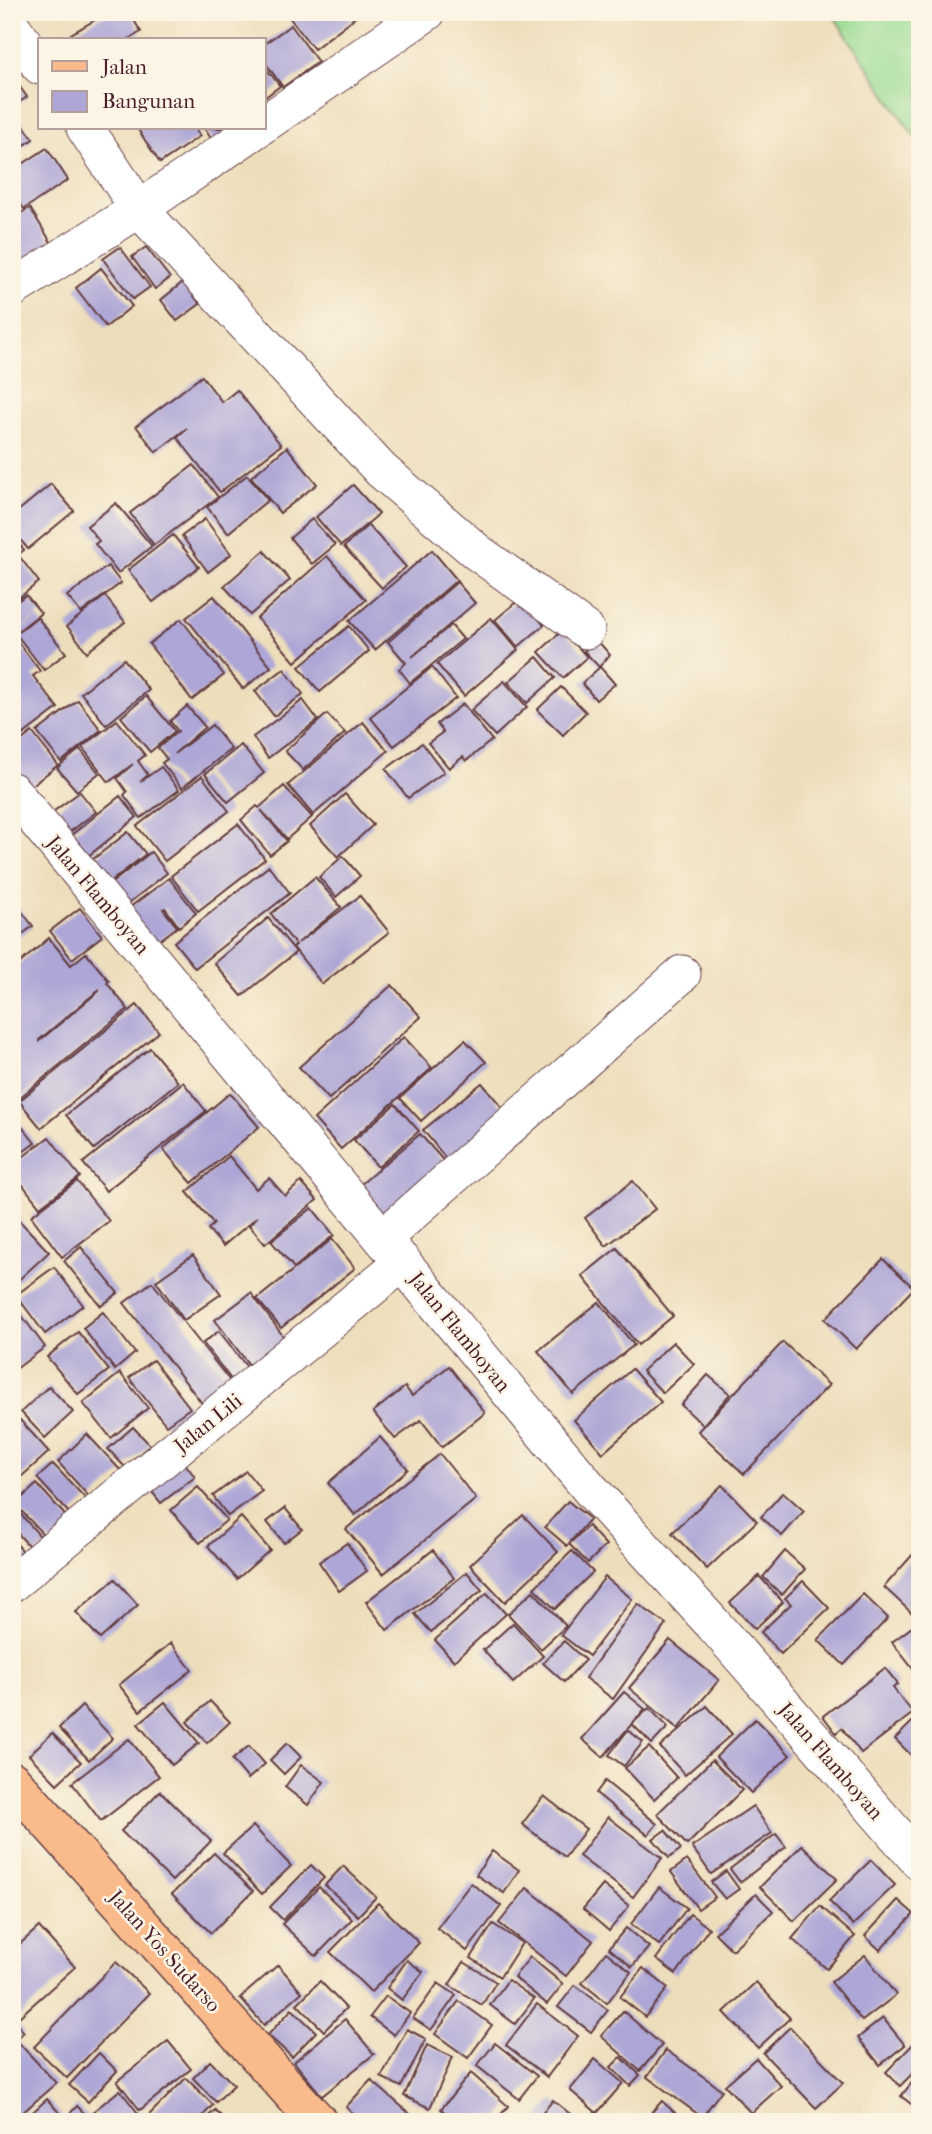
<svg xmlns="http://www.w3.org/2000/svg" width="932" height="2134" font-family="'IM FELL French Canon',serif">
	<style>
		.green { fill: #99db92; stroke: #727d5e; stroke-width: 2 }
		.building { fill: #ada6d6; fill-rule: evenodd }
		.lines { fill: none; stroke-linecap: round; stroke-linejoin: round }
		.minor-casing { stroke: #623c41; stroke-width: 39 }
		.major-casing { stroke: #623c41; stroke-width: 41 }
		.minor { stroke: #fff; stroke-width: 37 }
		.major { stroke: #fabb8c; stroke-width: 38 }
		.labels { text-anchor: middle; stroke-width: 5; stroke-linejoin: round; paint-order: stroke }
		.street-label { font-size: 21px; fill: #4a1f2b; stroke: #fcf5e5 }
	</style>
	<rect width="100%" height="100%" fill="#fcf5e5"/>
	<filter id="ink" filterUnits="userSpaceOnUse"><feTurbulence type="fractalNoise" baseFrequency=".0143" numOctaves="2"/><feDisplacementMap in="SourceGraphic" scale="14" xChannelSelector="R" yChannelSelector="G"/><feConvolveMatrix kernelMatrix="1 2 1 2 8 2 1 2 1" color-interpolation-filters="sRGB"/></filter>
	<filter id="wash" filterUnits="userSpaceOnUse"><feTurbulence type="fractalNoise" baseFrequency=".00686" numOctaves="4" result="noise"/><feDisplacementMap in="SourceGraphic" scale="28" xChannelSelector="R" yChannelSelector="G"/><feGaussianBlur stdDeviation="1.57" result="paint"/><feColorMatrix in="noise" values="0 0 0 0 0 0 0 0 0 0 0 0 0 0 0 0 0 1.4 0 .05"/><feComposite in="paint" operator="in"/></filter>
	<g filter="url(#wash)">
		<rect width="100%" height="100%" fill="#eddebb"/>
		<!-- green -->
		<path class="green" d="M 831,12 L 920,12 L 920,145 Z"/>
		<g id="blocks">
			<!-- building -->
			<g class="building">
				<path d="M 109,12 L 129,12 L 141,32 L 127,40 L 74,40 L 71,34 Z"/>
				<path d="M 285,12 L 362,12 L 314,49 Z"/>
				<path d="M 291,25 L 318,62 L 283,87 L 264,61 L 264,44 Z"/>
				<path d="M 264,66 L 280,86 L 264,98 Z"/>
				<path d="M 12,76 L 27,97 L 12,107 Z"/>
				<path d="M 12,108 L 33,139 L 12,154 Z"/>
				<path d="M 137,128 L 194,128 L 200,136 L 160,163 Z"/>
				<path d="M 204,128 L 241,128 L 215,144 Z"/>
				<path d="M 47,148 L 68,180 L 24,209 L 12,192 L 12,171 Z"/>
				<path d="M 30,208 L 60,257 L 12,286 L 12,218 Z"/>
				<path d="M 120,247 L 150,287 L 133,299 L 103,259 Z"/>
				<path d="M 146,247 L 170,278 L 155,289 L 132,257 Z"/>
				<path d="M 101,268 L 132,306 L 106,327 L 76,288 Z"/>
				<path d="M 183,282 L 200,304 L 177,321 L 161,300 Z"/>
				<path d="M 202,376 L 222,402 L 237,390 L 281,445 L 220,492 L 177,437 L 187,428 L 156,452 L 136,426 Z"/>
				<path d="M 287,447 L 317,484 L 280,513 L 251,477 Z"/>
				<path d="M 194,465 L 218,497 L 154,545 L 130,513 Z"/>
				<path d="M 247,475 L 268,500 L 228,533 L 207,507 Z"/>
				<path d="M 51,484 L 74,511 L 28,549 L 12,530 L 12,516 Z"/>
				<path d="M 353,485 L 379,514 L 341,546 L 316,517 Z"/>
				<path d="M 116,503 L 152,546 L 118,573 L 95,544 L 99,541 L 87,526 Z"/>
				<path d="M 205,519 L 231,554 L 208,572 L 182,536 Z"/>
				<path d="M 312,519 L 335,545 L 312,564 L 290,538 Z"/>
				<path d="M 368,525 L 406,567 L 382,588 L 344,547 Z"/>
				<path d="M 12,535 L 24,550 L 12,559 Z"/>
				<path d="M 173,535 L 199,567 L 153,602 L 128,570 Z"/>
				<path d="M 432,550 L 457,580 L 375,650 L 349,621 Z"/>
				<path d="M 264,551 L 290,580 L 250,615 L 224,586 Z"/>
				<path d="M 19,556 L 39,582 L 12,603 L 12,561 Z"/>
				<path d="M 327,556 L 366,600 L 295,662 L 257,618 Z"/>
				<path d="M 108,566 L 121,583 L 81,613 L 67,596 Z"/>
				<path d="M 457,582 L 475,603 L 412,657 L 451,625 L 463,639 L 410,683 L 399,669 L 406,663 L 388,642 Z"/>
				<path d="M 26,595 L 41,613 L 13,635 L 17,641 L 12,644 L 12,605 Z"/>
				<path d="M 105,596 L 125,622 L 87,652 L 67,626 Z"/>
				<path d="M 214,596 L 271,667 L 243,689 L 186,618 Z"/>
				<path d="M 521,598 L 544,625 L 518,647 L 495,620 Z"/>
				<path d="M 37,617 L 66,653 L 44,670 L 16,634 Z"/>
				<path d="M 491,618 L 518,650 L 464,696 L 437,664 Z"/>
				<path d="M 181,619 L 224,675 L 192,700 L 149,644 Z"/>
				<path d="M 349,626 L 369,651 L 320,692 L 299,667 Z"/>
				<path d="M 563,630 L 587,657 L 563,678 L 539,652 Z"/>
				<path d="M 597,640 L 610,655 L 599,667 L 584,651 Z"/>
				<path d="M 18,642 L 40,671 L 33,676 L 58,708 L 12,743 L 12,647 Z"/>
				<path d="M 537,657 L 555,678 L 527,703 L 508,682 Z"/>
				<path d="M 124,659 L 149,690 L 106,725 L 81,693 Z"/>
				<path d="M 432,667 L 456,698 L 394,746 L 370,717 Z"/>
				<path d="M 600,667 L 615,684 L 596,700 L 582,683 Z"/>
				<path d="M 284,669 L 303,694 L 274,716 L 255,691 Z"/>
				<path d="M 504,681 L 527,707 L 495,736 L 471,710 Z"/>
				<path d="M 561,687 L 586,712 L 563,735 L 537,710 Z"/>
				<path d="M 146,696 L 175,731 L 150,752 L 121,717 Z"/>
				<path d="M 78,700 L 101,730 L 61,762 L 37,732 Z"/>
				<path d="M 303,700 L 318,720 L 268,758 L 253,737 Z"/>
				<path d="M 463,704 L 492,740 L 466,761 L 463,757 L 449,768 L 428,743 L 443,732 L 437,724 Z"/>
				<path d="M 187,706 L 205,727 L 174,754 L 212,725 L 231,749 L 182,788 L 162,763 L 167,759 L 158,748 L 178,731 L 170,721 Z"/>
				<path d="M 327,714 L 345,733 L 303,770 L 285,751 Z"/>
				<path d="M 117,720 L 145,755 L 138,761 L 148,775 L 140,782 L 161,767 L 179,790 L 141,818 L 124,795 L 127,792 L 117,778 L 133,764 L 109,782 L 82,747 Z"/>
				<path d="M 363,722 L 388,751 L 313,815 L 288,785 Z"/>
				<path d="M 32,732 L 58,765 L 21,794 L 12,784 L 12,748 Z"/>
				<path d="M 422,743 L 444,772 L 408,798 L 386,769 Z"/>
				<path d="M 241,745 L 264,773 L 228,802 L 205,774 Z"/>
				<path d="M 80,749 L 99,773 L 77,791 L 57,768 Z"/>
				<path d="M 202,776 L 229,811 L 165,861 L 137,826 Z"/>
				<path d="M 284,786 L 312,817 L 287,839 L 261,810 L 287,841 L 270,855 L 241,820 L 257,806 L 259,808 Z"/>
				<path d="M 80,792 L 96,812 L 58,841 L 42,820 Z"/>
				<path d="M 345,794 L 373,825 L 338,857 L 310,826 Z"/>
				<path d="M 120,796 L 137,817 L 77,865 L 60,844 Z"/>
				<path d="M 238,824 L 265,859 L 198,911 L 171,876 Z"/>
				<path d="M 128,832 L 146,854 L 101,889 L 83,867 Z"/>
				<path d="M 151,852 L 167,873 L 125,906 L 109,885 Z"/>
				<path d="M 343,856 L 360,876 L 336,897 L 319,877 Z"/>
				<path d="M 269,866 L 290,893 L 195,968 L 174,942 Z"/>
				<path d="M 315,877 L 341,907 L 298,943 L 360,896 L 389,932 L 322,984 L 293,947 L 296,945 L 271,914 Z"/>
				<path d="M 169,878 L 196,913 L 179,927 L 165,908 L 163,909 L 177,927 L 156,943 L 122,913 Z"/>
				<path d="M 12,899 L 33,926 L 12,942 Z"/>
				<path d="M 80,908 L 102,936 L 72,959 L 50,931 Z"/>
				<path d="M 268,918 L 296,952 L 242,996 L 214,963 Z"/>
				<path d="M 49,938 L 71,965 L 86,953 L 109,981 L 107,983 L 128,1009 L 12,1104 L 12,970 ZM 99,990 L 99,991 L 39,1041 L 39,1040 Z"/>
				<path d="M 392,985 L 421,1017 L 329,1099 L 299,1067 Z"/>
				<path d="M 137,1005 L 159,1032 L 41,1128 L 19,1101 Z"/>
				<path d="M 404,1037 L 432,1068 L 341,1149 L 314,1119 Z"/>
				<path d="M 465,1040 L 486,1062 L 421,1121 L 400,1098 Z"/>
				<path d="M 150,1048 L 178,1082 L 94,1149 L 66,1115 Z"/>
				<path d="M 183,1082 L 206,1111 L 106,1191 L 83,1163 Z"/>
				<path d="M 482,1083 L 511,1118 L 452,1166 L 423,1130 Z"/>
				<path d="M 230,1093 L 259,1127 L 192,1183 L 163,1149 Z"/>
				<path d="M 395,1104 L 419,1131 L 378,1167 L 354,1140 Z"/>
				<path d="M 12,1114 L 35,1143 L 12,1160 Z"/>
				<path d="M 420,1134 L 449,1167 L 383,1224 L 354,1190 Z"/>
				<path d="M 49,1137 L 80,1177 L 40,1207 L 12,1171 L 12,1165 Z"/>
				<path d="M 229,1156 L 256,1189 L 269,1178 L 285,1196 L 301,1182 L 317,1200 L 265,1244 L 249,1225 L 257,1217 L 223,1246 L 208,1229 L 214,1224 L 187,1192 Z"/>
				<path d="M 77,1181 L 109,1221 L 62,1257 L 31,1216 Z"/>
				<path d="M 633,1181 L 655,1209 L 606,1246 L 585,1218 Z"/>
				<path d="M 312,1208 L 334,1235 L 294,1268 L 271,1241 Z"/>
				<path d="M 17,1218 L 49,1252 L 12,1286 L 12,1222 Z"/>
				<path d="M 332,1239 L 355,1268 L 281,1328 L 257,1299 Z"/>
				<path d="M 81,1247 L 118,1293 L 101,1306 L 64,1261 Z"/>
				<path d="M 617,1248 L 673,1316 L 638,1345 L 582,1276 Z"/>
				<path d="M 193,1255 L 221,1294 L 184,1320 L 156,1281 Z"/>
				<path d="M 883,1259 L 914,1288 L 856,1349 L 825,1319 Z"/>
				<path d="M 54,1267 L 83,1305 L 45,1334 L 16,1295 Z"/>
				<path d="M 152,1282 L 233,1385 L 205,1407 L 124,1303 Z"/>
				<path d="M 251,1293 L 289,1344 L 253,1370 L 215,1320 Z"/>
				<path d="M 599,1302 L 634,1345 L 573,1394 L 538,1351 Z"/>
				<path d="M 17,1309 L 45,1347 L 12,1372 L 12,1313 Z"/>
				<path d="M 103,1312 L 135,1353 L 115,1370 L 83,1328 Z"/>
				<path d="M 219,1331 L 253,1375 L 237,1387 L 203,1343 Z"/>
				<path d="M 78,1332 L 109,1370 L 78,1394 L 47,1357 Z"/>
				<path d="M 673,1342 L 694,1364 L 663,1393 L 642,1371 Z"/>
				<path d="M 783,1342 L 829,1385 L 744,1474 L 698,1431 Z"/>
				<path d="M 153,1360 L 190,1408 L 166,1425 L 129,1378 Z"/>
				<path d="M 449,1366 L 485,1413 L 442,1447 L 421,1420 L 395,1439 L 373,1412 L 405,1387 L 412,1396 Z"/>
				<path d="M 632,1369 L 661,1402 L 603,1453 L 574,1420 Z"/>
				<path d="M 120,1373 L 148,1408 L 111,1438 L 83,1403 Z"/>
				<path d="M 708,1375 L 730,1394 L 703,1425 L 681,1405 Z"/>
				<path d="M 49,1386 L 73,1412 L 45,1438 L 21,1412 Z"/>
				<path d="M 20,1420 L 49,1452 L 12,1485 L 12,1427 Z"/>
				<path d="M 133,1427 L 150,1445 L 125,1467 L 108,1449 Z"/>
				<path d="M 87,1434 L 122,1472 L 92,1500 L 58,1462 Z"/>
				<path d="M 380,1437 L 408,1469 L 355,1515 L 328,1483 Z"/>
				<path d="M 440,1454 L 476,1499 L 383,1574 L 346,1529 Z"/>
				<path d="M 183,1461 L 195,1477 L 161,1503 L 148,1487 Z"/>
				<path d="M 53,1464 L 87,1500 L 71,1515 L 37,1478 Z"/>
				<path d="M 246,1471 L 262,1491 L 228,1516 L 213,1496 Z"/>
				<path d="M 37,1484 L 73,1524 L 52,1544 L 15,1504 Z"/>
				<path d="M 722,1485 L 757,1521 L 707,1569 L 672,1533 Z"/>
				<path d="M 198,1487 L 227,1520 L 200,1543 L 171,1510 Z"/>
				<path d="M 783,1492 L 804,1511 L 782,1536 L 761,1517 Z"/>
				<path d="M 568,1501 L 590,1519 L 567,1546 L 545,1527 Z"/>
				<path d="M 285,1508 L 302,1529 L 284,1543 L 267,1522 Z"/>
				<path d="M 16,1509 L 47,1544 L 36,1554 L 12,1527 L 12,1512 Z"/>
				<path d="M 523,1515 L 558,1552 L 505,1602 L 470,1565 Z"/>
				<path d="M 241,1517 L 270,1550 L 237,1579 L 208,1546 Z"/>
				<path d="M 588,1526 L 606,1545 L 588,1563 L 569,1544 Z"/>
				<path d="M 12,1539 L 31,1560 L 12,1577 Z"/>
				<path d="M 347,1543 L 367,1571 L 339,1591 L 319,1562 Z"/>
				<path d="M 433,1550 L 454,1578 L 387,1630 L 366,1602 Z"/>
				<path d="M 572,1551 L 593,1572 L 555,1609 L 534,1588 Z"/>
				<path d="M 785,1551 L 805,1569 L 782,1595 L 763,1577 Z"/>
				<path d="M 915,1552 L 920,1557 L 920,1614 L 917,1618 L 884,1587 Z"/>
				<path d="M 467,1572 L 482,1590 L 431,1632 L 415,1614 Z"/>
				<path d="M 759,1576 L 783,1602 L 755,1629 L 730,1603 Z"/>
				<path d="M 605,1577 L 632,1599 L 589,1656 L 561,1635 Z"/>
				<path d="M 115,1579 L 138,1605 L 100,1639 L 76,1612 Z"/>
				<path d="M 803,1581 L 829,1608 L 781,1654 L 761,1632 L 791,1604 L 785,1598 Z"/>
				<path d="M 533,1591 L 566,1626 L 541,1649 L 508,1614 Z"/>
				<path d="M 487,1593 L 506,1614 L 454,1661 L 435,1640 Z"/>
				<path d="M 863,1594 L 888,1618 L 844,1665 L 818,1640 Z"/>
				<path d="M 638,1604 L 666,1624 L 613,1699 L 585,1678 Z"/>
				<path d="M 920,1621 L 920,1678 L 892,1642 Z"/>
				<path d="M 513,1623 L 543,1656 L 513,1683 L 483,1650 Z"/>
				<path d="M 670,1640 L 719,1680 L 678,1729 L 629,1688 Z"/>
				<path d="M 564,1641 L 585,1660 L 564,1682 L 543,1663 Z"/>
				<path d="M 171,1643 L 192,1670 L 140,1711 L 119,1685 Z"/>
				<path d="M 885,1668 L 898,1684 L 893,1688 L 913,1713 L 861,1753 L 842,1728 L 836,1733 L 823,1716 Z"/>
				<path d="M 624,1692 L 645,1709 L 603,1757 L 582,1739 Z"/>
				<path d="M 210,1701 L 230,1722 L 207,1743 L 187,1722 Z"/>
				<path d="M 165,1702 L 199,1743 L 172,1765 L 138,1724 Z"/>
				<path d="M 82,1706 L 113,1738 L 89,1760 L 59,1728 Z"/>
				<path d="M 707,1706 L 732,1734 L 685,1775 L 660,1747 Z"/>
				<path d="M 649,1708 L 668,1727 L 652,1744 L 632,1724 Z"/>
				<path d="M 920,1714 L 920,1760 L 918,1762 L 895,1739 Z"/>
				<path d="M 755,1719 L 790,1755 L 751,1793 L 716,1757 Z"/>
				<path d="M 628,1730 L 643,1742 L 624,1766 L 609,1755 Z"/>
				<path d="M 52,1733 L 81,1762 L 57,1784 L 29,1755 Z"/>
				<path d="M 129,1739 L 159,1776 L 101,1821 L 72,1783 Z"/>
				<path d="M 287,1743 L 301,1757 L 284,1774 L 270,1760 Z"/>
				<path d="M 249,1746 L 265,1764 L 248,1779 L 232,1760 Z"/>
				<path d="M 649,1747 L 677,1778 L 654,1799 L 625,1768 Z"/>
				<path d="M 712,1760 L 742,1790 L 687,1845 L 657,1814 Z"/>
				<path d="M 301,1765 L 324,1782 L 308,1805 L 285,1787 Z"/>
				<path d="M 605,1781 L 657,1824 L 648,1835 L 596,1793 Z"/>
				<path d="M 160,1791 L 211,1841 L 172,1881 L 121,1831 Z"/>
				<path d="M 544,1796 L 586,1829 L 565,1857 L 522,1824 Z"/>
				<path d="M 753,1806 L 772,1833 L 711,1874 L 692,1847 Z"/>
				<path d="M 608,1817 L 662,1858 L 633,1897 L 579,1856 Z"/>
				<path d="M 253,1826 L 291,1866 L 262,1894 L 223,1853 Z"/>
				<path d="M 665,1830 L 681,1849 L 669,1858 L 653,1839 Z"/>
				<path d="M 776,1834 L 786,1847 L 740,1882 L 730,1869 Z"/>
				<path d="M 802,1845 L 837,1879 L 794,1921 L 760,1887 Z"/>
				<path d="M 492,1851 L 519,1870 L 504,1893 L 476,1875 Z"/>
				<path d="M 214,1853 L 253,1891 L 211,1933 L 172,1894 Z"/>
				<path d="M 687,1860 L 715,1897 L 698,1909 L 671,1872 Z"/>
				<path d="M 871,1860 L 895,1885 L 853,1925 L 829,1901 Z"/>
				<path d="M 311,1865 L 324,1878 L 283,1920 L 270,1907 Z"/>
				<path d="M 343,1866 L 376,1897 L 358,1916 L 325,1885 Z"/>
				<path d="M 726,1871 L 739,1889 L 725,1899 L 711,1882 Z"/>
				<path d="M 471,1883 L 501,1906 L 467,1951 L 437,1928 Z"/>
				<path d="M 603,1885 L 629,1906 L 609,1931 L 583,1909 Z"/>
				<path d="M 319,1887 L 352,1919 L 316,1956 L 282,1924 Z"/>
				<path d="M 659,1887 L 687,1908 L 659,1945 L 631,1924 Z"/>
				<path d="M 527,1888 L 593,1941 L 566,1976 L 499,1923 Z"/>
				<path d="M 756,1894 L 773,1911 L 732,1950 L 715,1933 Z"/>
				<path d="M 898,1900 L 914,1914 L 880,1950 L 865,1936 Z"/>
				<path d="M 378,1903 L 419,1943 L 371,1992 L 330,1952 Z"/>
				<path d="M 820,1906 L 855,1936 L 827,1969 L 792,1939 Z"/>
				<path d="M 690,1914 L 709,1928 L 676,1974 L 656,1959 Z"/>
				<path d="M 493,1924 L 522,1943 L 500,1977 L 471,1958 Z"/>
				<path d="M 39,1927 L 75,1967 L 19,2017 L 12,2009 L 12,1951 Z"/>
				<path d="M 626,1928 L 649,1947 L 632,1967 L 609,1948 Z"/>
				<path d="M 606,1952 L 631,1972 L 607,2003 L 582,1983 Z"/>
				<path d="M 865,1955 L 896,1995 L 862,2021 L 831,1982 Z"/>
				<path d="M 530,1957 L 563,1984 L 547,2004 L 514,1977 Z"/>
				<path d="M 407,1960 L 423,1972 L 402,2000 L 387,1988 Z"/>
				<path d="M 116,1962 L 149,1993 L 67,2078 L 34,2047 Z"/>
				<path d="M 464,1962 L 496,1982 L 482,2005 L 449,1985 Z"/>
				<path d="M 278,1965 L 302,1992 L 264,2025 L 240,1998 Z"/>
				<path d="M 643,1968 L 668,1988 L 645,2017 L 620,1997 Z"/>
				<path d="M 508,1980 L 534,1999 L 515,2024 L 490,2005 Z"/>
				<path d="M 320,1981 L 346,2008 L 324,2031 L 297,2004 Z"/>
				<path d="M 756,1982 L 790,2018 L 758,2048 L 724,2012 Z"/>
				<path d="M 438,1983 L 456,1995 L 431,2030 L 413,2018 Z"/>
				<path d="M 575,1985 L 608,2010 L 591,2032 L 558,2007 Z"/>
				<path d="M 386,1996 L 410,2013 L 394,2035 L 370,2017 Z"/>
				<path d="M 459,2001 L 492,2025 L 468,2058 L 435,2034 Z"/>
				<path d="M 537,2004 L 578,2036 L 547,2077 L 506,2045 Z"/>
				<path d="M 292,2009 L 316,2032 L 292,2057 L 268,2035 Z"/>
				<path d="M 623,2011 L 662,2045 L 640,2071 L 601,2036 Z"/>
				<path d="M 883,2018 L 905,2045 L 880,2065 L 858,2038 Z"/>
				<path d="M 12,2019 L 24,2032 L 12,2043 Z"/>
				<path d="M 345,2019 L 374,2054 L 322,2096 L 294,2062 Z"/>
				<path d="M 790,2027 L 843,2083 L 816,2108 L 763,2053 Z"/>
				<path d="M 407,2029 L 426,2039 L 401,2087 L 381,2077 Z"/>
				<path d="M 920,2037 L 920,2066 L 900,2086 L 886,2072 Z"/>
				<path d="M 168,2041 L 191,2069 L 140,2110 L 117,2081 Z"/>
				<path d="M 19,2043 L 56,2083 L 12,2122 L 12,2050 Z"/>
				<path d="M 495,2043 L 537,2076 L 519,2099 L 477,2066 Z"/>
				<path d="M 427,2045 L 453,2057 L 430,2108 L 404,2096 Z"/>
				<path d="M 666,2050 L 722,2090 L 702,2117 L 647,2077 Z"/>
				<path d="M 99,2053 L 117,2071 L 88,2102 L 69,2085 Z"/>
				<path d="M 621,2057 L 640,2075 L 630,2086 L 611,2067 Z"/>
				<path d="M 756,2058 L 781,2086 L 751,2113 L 725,2085 Z"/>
				<path d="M 595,2059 L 623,2083 L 597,2113 L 570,2090 Z"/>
				<path d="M 210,2061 L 234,2085 L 216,2102 L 193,2078 Z"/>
				<path d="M 471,2073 L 508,2106 L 495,2122 L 456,2122 L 441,2109 Z"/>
				<path d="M 918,2075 L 920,2077 L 920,2111 L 901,2096 Z"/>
				<path d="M 186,2078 L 213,2105 L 197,2122 L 142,2122 Z"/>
				<path d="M 371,2080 L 417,2120 L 416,2122 L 364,2122 L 346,2107 Z"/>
				<path d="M 120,2090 L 141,2117 L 135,2122 L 102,2122 L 94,2111 Z"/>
				<path d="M 47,2099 L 62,2116 L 56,2122 L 22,2122 Z"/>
				<path d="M 553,2100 L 580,2122 L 539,2122 L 537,2120 Z"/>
				<path d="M 662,2101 L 685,2122 L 643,2122 Z"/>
				<path d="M 77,2106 L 93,2122 L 62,2122 Z"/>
				<path d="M 215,2110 L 227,2122 L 203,2122 Z"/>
				<path d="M 438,2115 L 446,2122 L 432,2122 Z"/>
			</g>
		</g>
	</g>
	<g filter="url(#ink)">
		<use href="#blocks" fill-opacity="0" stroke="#623c41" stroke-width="2"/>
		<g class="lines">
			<!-- minor casing -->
			<g class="minor-casing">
				<g id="minor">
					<path d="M 12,27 L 40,66"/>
					<path d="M 264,124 L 427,12"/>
					<path d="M 85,128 L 139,209 L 381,470 L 477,552 L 586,630"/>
					<path d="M 12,289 L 139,209 L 258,128"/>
					<path d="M 12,791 L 590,1489 L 713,1624 L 920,1862"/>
					<path d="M 383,1238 L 682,974"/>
					<path d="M 12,1583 L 403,1262"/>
				</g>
			</g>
			<!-- major casing -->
			<g class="major-casing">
				<path id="major" d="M 12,1781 L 318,2122"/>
			</g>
			<!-- minor -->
			<use href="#minor" class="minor"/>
			<!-- major -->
			<use href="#major" class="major"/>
		</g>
	</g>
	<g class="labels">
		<!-- street labels -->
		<g class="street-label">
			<text transform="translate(98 895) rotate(50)" y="7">Jalan Flamboyan</text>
			<text transform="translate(460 1332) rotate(51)" y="7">Jalan Flamboyan</text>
			<text transform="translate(208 1423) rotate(-39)" y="7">Jalan Lili</text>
			<text transform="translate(831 1761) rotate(49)" y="7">Jalan Flamboyan</text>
			<text transform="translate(165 1951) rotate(48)" y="7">Jalan Yos Sudarso</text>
		</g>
	</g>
	<!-- margin -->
	<rect width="932" height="2134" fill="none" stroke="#fcf5e5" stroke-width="42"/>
	<!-- legend -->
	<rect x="38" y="38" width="228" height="91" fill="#fcf5e5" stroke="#b59f9b" stroke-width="2"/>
	<rect x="52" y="61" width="35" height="10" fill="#fabb8c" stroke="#b59f9b" stroke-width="2"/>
	<text x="102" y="74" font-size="21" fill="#4a1f2b">Jalan</text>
	<rect x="52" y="91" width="35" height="21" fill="#ada6d6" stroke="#b59f9b" stroke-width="2"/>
	<text x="102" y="108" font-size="21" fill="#4a1f2b">Bangunan</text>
</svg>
